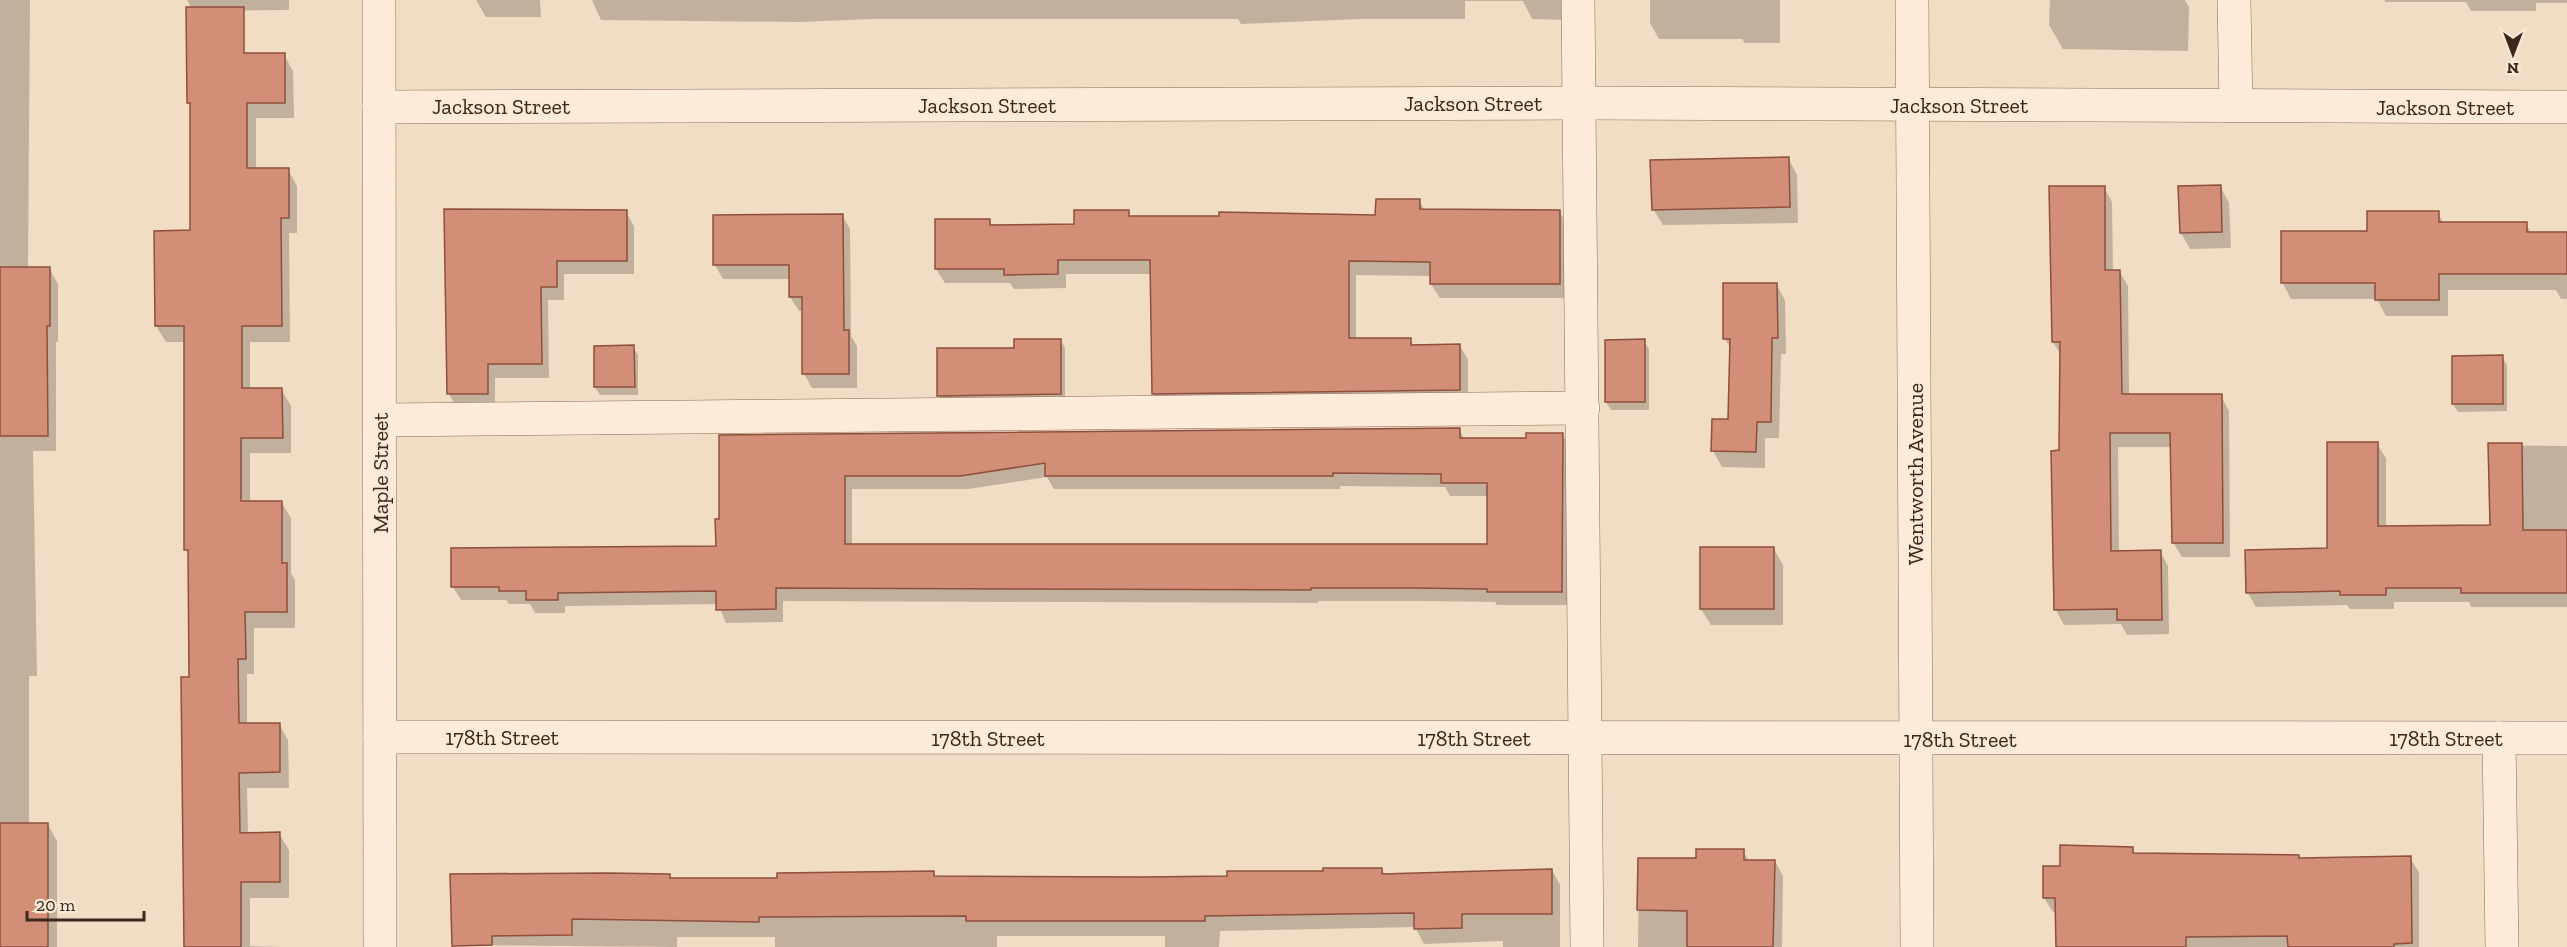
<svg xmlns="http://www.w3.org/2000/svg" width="2567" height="947" font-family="'Zilla Slab',serif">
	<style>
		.shadow { fill: #0003; fill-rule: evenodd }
		.building { fill: #d28e77; stroke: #8e4f3d; stroke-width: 1.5; fill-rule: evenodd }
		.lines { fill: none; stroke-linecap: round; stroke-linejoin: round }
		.minor-casing { stroke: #8d6c59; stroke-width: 34 }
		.minor { stroke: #fbebd8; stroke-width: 33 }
		.labels { text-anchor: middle; stroke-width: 4.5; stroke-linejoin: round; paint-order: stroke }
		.street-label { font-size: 22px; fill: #3c271e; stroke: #f8e8d4 }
	</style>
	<rect width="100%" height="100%" fill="#f1dcc4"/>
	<!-- shadow -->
	<g class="shadow">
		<path d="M 0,0 L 30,0 L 28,268 L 49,268 L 58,284 L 58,342 L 56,342 L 56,451 L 33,451 L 37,676 L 29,676 L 29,825 L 48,825 L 57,841 L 57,947 L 0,947 Z"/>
		<path d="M 187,0 L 289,0 L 289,10 L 193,11 Z"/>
		<path d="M 476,0 L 540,0 L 541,17 L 486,17 Z"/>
		<path d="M 592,0 L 1575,0 L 1568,20 L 1532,19 L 1523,1 L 1465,1 L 1465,19 L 1360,19 L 1241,24 L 1238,19 L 871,19 L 800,22 L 601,20 Z"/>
		<path d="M 1650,0 L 1780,0 L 1780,43 L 1745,43 L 1742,39 L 1659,39 L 1650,23 Z"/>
		<path d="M 2050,0 L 2185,0 L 2189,7 L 2188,51 L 2063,49 L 2049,25 Z"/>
		<path d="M 2384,0 L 2567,0 L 2567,3 L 2536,3 L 2536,11 L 2471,11 L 2466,2 L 2386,2 Z"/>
		<path d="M 284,55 L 293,71 L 294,118 L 256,118 L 256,170 L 288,170 L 297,186 L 297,233 L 289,233 L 290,342 L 250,342 L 250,389 L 281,389 L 291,406 L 291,453 L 250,453 L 250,502 L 281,502 L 291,518 L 291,573 L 295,580 L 295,628 L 254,628 L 254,674 L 247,674 L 247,725 L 279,724 L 288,740 L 289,788 L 247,788 L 248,834 L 279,834 L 289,850 L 289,898 L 250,898 L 250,946 L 281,947 L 184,947 L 190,678 L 190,557 L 186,550 L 186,342 L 166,342 L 156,326 L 192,232 L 192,108 L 188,102 Z"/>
		<path d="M 1788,158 L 1797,175 L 1798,223 L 1663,225 L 1653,209 Z"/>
		<path d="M 2220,186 L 2229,203 L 2231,248 L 2190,249 L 2181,233 Z"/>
		<path d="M 2104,187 L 2112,202 L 2113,271 L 2119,271 L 2128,286 L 2129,396 L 2221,396 L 2229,411 L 2230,557 L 2182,557 L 2173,542 L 2172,447 L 2118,447 L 2119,552 L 2160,551 L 2168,566 L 2169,634 L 2127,635 L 2121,624 L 2064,625 L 2056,610 L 2053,452 L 2061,452 L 2061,355 L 2053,342 Z"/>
		<path d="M 1419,200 L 1425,211 L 1559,211 L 1568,226 L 1567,298 L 1440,298 L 1431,284 L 1431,276 L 1356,275 L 1356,340 L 1410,340 L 1414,346 L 1459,345 L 1468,359 L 1468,404 L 1161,407 L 1153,393 L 1151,274 L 1066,274 L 1066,288 L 1014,289 L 1010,283 L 945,283 L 936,269 L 989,220 L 992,226 L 1075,225 L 1128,211 L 1131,218 L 1377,216 Z"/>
		<path d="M 446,211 L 626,212 L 634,226 L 634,274 L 564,274 L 564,300 L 548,300 L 549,378 L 495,378 L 495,408 L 457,408 L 449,394 Z"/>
		<path d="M 2438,213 L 2444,224 L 2526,224 L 2531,233 L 2567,233 L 2567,299 L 2561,299 L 2556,290 L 2448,290 L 2448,316 L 2386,316 L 2377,299 L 2291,299 L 2282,282 L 2369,232 Z"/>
		<path d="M 842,215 L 850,229 L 851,336 L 857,346 L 857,388 L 812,388 L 804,374 L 804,311 L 799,311 L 790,297 L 790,279 L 723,279 L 715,265 Z"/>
		<path d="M 1776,284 L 1785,300 L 1786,354 L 1781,354 L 1779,438 L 1765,438 L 1765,468 L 1722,467 L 1713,451 L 1730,420 L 1731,349 L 1725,339 Z"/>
		<path d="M 1061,340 L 1065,348 L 1065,402 L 943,403 L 939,395 Z"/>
		<path d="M 1644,341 L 1649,349 L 1649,410 L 1611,410 L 1606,402 Z"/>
		<path d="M 633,347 L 638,355 L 638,395 L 600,395 L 595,387 Z"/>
		<path d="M 2502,357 L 2507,365 L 2507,411 L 2458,412 L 2453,404 Z"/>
		<path d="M 1459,429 L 1465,440 L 1527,440 L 1562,434 L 1570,448 L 1569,605 L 1497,605 L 1495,602 L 1424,601 L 1318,601 L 1318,603 L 783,601 L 783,622 L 726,623 L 718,604 L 565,606 L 565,613 L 535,613 L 530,604 L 509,604 L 506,600 L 461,600 L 453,587 L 717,547 L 721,521 L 721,437 ZM 1047,477 L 1054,489 L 1340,489 L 1340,486 L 1445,487 L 1450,496 L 1489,496 L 1489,545 L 852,545 L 852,489 L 968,489 Z"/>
		<path d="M 2377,444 L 2386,458 L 2386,528 L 2491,527 L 2489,445 L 2567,446 L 2567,607 L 2471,607 L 2469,602 L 2394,602 L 2394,609 L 2350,609 L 2347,605 L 2256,607 L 2248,593 L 2246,552 L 2328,549 Z"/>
		<path d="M 1774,549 L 1783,565 L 1783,625 L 1711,625 L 1701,609 Z"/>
		<path d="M 2132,849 L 2136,855 L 2298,857 L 2300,859 L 2410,858 L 2419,872 L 2419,947 L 2057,947 L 2057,912 L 2053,912 L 2044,898 L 2061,867 Z"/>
		<path d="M 1743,851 L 1749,861 L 1775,861 L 1783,876 L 1782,947 L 1638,947 L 1639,859 L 1698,859 Z"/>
		<path d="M 1382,870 L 1385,875 L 1552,870 L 1560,885 L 1560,947 L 1503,947 L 1503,941 L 1424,944 L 1415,927 L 1220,931 L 1219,947 L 1165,947 L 1165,936 L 997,936 L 997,947 L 775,947 L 775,937 L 677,937 L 677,947 L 454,945 L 669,876 L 671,879 L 778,879 L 933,872 L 936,878 L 1229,878 Z"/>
	</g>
	<!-- building -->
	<g class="building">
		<path d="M 186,7 L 244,7 L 244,53 L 285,53 L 285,103 L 247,103 L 247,168 L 289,168 L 289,218 L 281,218 L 282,326 L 242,326 L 242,388 L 282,388 L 283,438 L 241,438 L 241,501 L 282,501 L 282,563 L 287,563 L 287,612 L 245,612 L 246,659 L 238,659 L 239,723 L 280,723 L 280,772 L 239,773 L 240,833 L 280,832 L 280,882 L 241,882 L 241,947 L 184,947 L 181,677 L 189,677 L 188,550 L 184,550 L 184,326 L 155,326 L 154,231 L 190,230 L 190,103 L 187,103 Z"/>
		<path d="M 1789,157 L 1790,207 L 1652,210 L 1650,160 Z"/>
		<path d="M 2221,185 L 2222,232 L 2180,233 L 2178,186 Z"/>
		<path d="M 2049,186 L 2105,186 L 2105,270 L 2120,270 L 2122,394 L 2222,394 L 2223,543 L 2172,543 L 2170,433 L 2110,433 L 2111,551 L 2161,550 L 2162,620 L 2117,620 L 2117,609 L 2054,610 L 2051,451 L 2059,450 L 2060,342 L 2052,342 Z"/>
		<path d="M 1376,199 L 1420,199 L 1420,209 L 1560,210 L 1560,284 L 1430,284 L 1430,262 L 1349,261 L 1349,338 L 1411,338 L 1411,345 L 1460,344 L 1460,390 L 1152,394 L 1150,260 L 1058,260 L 1058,274 L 1004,275 L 1004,269 L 935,269 L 935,219 L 990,219 L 990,225 L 1074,224 L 1074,210 L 1129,210 L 1129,216 L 1219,216 L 1219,212 L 1375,215 Z"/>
		<path d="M 444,209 L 627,210 L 627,261 L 557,261 L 557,287 L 541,287 L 542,364 L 488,364 L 488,394 L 447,394 Z"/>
		<path d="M 2367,211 L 2439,211 L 2439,222 L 2527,222 L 2527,232 L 2567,232 L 2567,274 L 2439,274 L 2439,300 L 2375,300 L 2375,283 L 2281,283 L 2281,231 L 2367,231 Z"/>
		<path d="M 843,214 L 844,330 L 849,330 L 849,374 L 802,374 L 802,297 L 789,297 L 789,265 L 713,265 L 713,215 Z"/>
		<path d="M 0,267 L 50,267 L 50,326 L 47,326 L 48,436 L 0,436 Z"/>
		<path d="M 1723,283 L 1777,283 L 1778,338 L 1772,338 L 1771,422 L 1757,422 L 1756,452 L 1711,451 L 1712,419 L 1728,419 L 1730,339 L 1723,339 Z"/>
		<path d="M 1014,339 L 1061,339 L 1061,394 L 937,396 L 937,348 L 1014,348 Z"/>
		<path d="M 1645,339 L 1645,402 L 1605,402 L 1605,340 Z"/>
		<path d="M 634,345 L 635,387 L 594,387 L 594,346 Z"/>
		<path d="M 2503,355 L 2503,404 L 2452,404 L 2452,356 Z"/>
		<path d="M 1460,428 L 1460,438 L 1526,438 L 1526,433 L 1563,433 L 1562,592 L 1487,592 L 1487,589 L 1415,588 L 1311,588 L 1311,590 L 776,588 L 776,609 L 716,610 L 716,591 L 558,593 L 558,600 L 526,600 L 526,591 L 499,591 L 499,587 L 451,587 L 451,548 L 716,546 L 715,519 L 719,519 L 719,435 ZM 1045,463 L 1045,476 L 1333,476 L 1333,473 L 1441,474 L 1441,483 L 1487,483 L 1487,544 L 845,544 L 845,476 L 960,476 Z"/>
		<path d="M 2327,442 L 2378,442 L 2378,526 L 2490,525 L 2488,443 L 2522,443 L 2523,530 L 2567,530 L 2567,593 L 2461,593 L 2461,588 L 2386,588 L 2386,595 L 2340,595 L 2340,591 L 2246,593 L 2245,550 L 2327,548 Z"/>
		<rect x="1700" y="547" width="74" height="62"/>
		<rect x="0" y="823" width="48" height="124"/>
		<path d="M 2060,845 L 2133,847 L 2133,853 L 2299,855 L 2299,858 L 2411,856 L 2412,943 L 2394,944 L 2394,947 L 2288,947 L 2287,936 L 2186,937 L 2186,947 L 2056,947 L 2055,898 L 2043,898 L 2043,866 L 2060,866 Z"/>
		<path d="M 1696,849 L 1744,849 L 1744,860 L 1775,860 L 1773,947 L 1687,947 L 1687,911 L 1637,910 L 1638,858 L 1696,858 Z"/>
		<path d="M 1323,868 L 1382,868 L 1382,874 L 1552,869 L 1552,914 L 1462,914 L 1462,928 L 1414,929 L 1414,913 L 1205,916 L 1205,921 L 966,921 L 966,916 L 759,917 L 759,922 L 572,919 L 572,935 L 492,936 L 492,945 L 452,946 L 450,874 L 608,873 L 670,874 L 670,878 L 777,878 L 777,873 L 934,871 L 934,876 L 1145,877 L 1227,876 L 1227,871 L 1323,871 Z"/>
	</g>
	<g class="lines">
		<!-- minor casing -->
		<g class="minor-casing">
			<g id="minor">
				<path d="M 379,0 L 380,947"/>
				<path d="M 1578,0 L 1587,947"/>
				<path d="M 1912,0 L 1917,947"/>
				<path d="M 2234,0 L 2236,105"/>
				<path d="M 379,107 L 1578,103 L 2567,107"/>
				<path d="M 380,420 L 1583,408"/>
				<path d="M 380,737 L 2567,738"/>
				<path d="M 2499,738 L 2502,947"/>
			</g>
		</g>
		<!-- minor -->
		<use href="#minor" class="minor"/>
	</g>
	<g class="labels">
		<!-- street labels -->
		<g class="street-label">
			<text x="1473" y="111">Jackson Street</text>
			<text x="987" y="113">Jackson Street</text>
			<text x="1959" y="113">Jackson Street</text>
			<text x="501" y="114">Jackson Street</text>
			<text x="2445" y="115">Jackson Street</text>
			<text transform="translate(380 473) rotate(-90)" y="8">Maple Street</text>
			<text transform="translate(1915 474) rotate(-90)" y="8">Wentworth Avenue</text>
			<text x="502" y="745">178th Street</text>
			<text x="988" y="746">178th Street</text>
			<text x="1474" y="746">178th Street</text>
			<text x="2446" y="746">178th Street</text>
			<text x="1960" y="747">178th Street</text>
		</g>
	</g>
	<!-- north arrow -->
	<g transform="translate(2513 54) rotate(180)" stroke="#f8e8d4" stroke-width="4.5" paint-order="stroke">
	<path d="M0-4.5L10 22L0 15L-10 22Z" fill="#3c271e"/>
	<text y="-9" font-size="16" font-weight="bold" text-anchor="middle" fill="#3c271e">N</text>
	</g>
	<!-- scale -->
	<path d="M27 911v9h117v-9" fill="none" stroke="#3c271e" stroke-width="3"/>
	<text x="36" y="911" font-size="18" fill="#3c271e" stroke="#f8e8d4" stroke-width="4.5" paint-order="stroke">20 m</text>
</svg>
